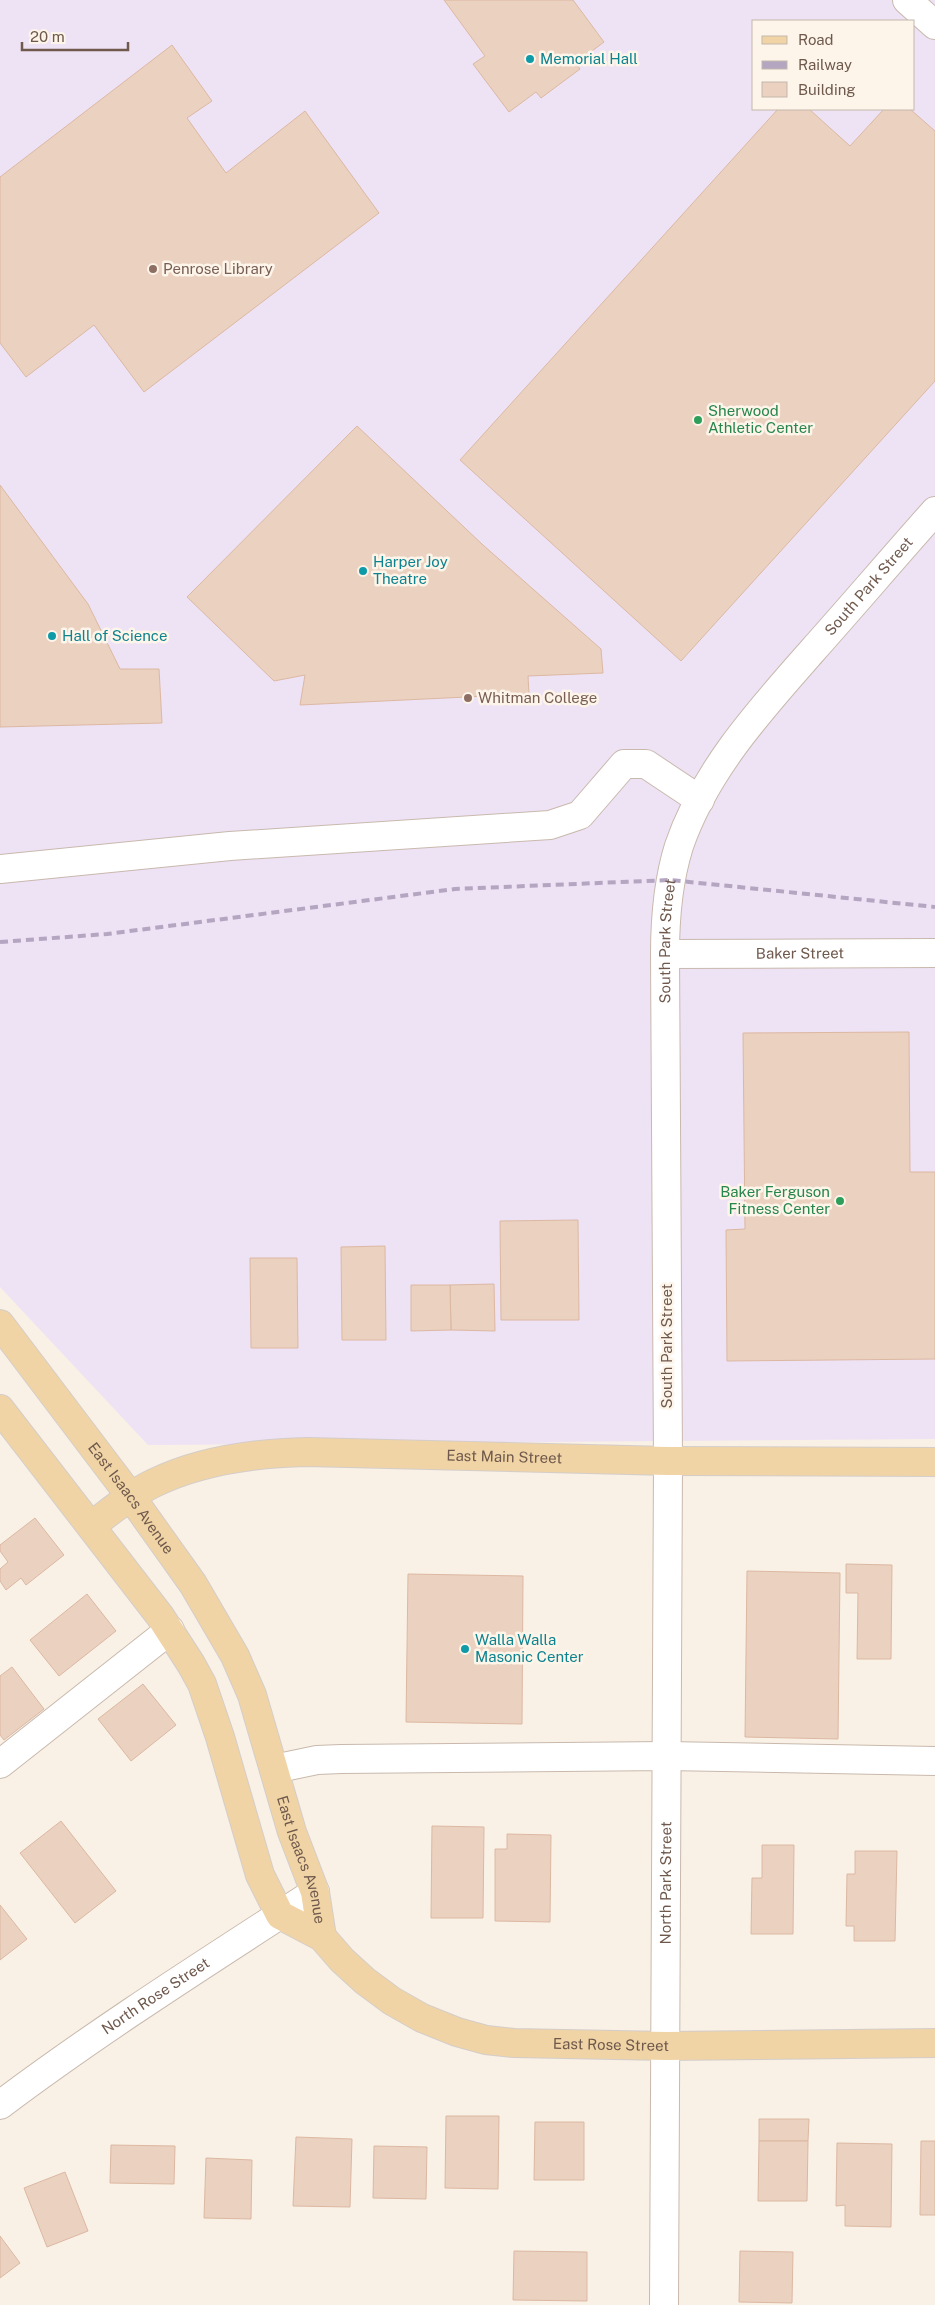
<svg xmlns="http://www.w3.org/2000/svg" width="935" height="2305" font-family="'Public Sans',sans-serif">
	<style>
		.education { fill: #eee2f5; fill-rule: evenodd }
		.building { fill: #ebd1c0; stroke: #dcb8a2 }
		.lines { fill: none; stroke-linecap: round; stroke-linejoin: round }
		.minor-casing { stroke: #c9b9ad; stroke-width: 30 }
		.major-casing { stroke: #d4cdca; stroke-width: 30 }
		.minor { stroke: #fff; stroke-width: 28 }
		.major { stroke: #f0d4a5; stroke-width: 28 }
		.rail { stroke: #b4a5c1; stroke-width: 4; stroke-dasharray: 8 5; stroke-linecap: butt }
		.culture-dot { fill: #0f9aa8; stroke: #fdf5ea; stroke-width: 2 }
		.education-dot { fill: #8d6e63; stroke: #fdf5ea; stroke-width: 2 }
		.leisure-dot { fill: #2e9e5b; stroke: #fdf5ea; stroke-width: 2 }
		.labels { text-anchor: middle; stroke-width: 5; stroke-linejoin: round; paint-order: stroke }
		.culture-label { font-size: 15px; fill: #0d838f; stroke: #fdf5ea; text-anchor: start }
		.education-label { font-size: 15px; fill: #785e54; stroke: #fdf5ea; text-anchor: start }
		.leisure-label { font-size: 15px; fill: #27864d; stroke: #fdf5ea; text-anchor: start }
		.street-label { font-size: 15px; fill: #6f594d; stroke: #fdf5ea }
	</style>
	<rect width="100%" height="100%" fill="#f9f1e5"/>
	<!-- education -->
	<path class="education" d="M 0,0 L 935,0 L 935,1439 L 148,1445 L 0,1287 ZM 754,21 L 914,21 L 914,109 L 754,109 Z"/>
	<!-- building -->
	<g class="building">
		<path d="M 444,0 L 573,0 L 604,42 L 576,63 L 580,69 L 541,98 L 536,92 L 509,112 L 473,64 L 485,56 Z"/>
		<path d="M 172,45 L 212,101 L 187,118 L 226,173 L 305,111 L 379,213 L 144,392 L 94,325 L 26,377 L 0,343 L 0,177 Z"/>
		<path d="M 778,109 L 809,109 L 850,146 L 884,109 L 910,109 L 935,131 L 935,381 L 681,661 L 460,460 Z"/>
		<path d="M 357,426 L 483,545 L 601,649 L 603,673 L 528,676 L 529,694 L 300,705 L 305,675 L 274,681 L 187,597 Z"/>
		<path d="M 0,485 L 88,604 L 120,669 L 159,669 L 162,723 L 0,727 Z"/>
		<path d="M 909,1032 L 910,1172 L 935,1172 L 935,1359 L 727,1361 L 726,1230 L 745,1229 L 743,1033 Z"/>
		<path d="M 578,1220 L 579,1320 L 501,1320 L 500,1221 Z"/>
		<path d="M 385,1246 L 386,1340 L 342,1340 L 341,1247 Z"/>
		<path d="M 250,1258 L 297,1258 L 298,1348 L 251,1348 Z"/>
		<path d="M 494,1284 L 495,1331 L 451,1330 L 450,1285 Z"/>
		<path d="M 411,1285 L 450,1285 L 451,1330 L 411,1331 Z"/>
		<path d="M 35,1518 L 64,1555 L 26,1585 L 21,1578 L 6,1590 L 0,1581 L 0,1569 L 8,1562 L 0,1551 L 0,1545 Z"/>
		<path d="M 846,1564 L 892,1565 L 891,1659 L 857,1659 L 858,1593 L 846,1593 Z"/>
		<path d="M 747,1571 L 840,1573 L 838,1739 L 745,1737 Z"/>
		<path d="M 408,1574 L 523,1576 L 522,1724 L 406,1722 Z"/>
		<path d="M 87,1594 L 116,1631 L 59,1676 L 30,1640 Z"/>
		<path d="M 12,1667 L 44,1709 L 4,1740 L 0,1735 L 0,1676 Z"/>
		<path d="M 143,1684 L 176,1725 L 131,1761 L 98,1719 Z"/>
		<path d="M 61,1821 L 116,1891 L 75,1923 L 20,1853 Z"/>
		<path d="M 432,1826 L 484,1827 L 483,1918 L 431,1918 Z"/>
		<path d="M 507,1834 L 551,1835 L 550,1922 L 495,1921 L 495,1849 L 507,1849 Z"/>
		<path d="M 762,1845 L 794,1845 L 793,1934 L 751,1934 L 752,1878 L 762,1878 Z"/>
		<path d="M 855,1851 L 897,1851 L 895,1941 L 854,1941 L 854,1926 L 846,1926 L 847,1874 L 855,1874 Z"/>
		<path d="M 0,1905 L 27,1939 L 0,1960 Z"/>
		<path d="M 446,2116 L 499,2116 L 498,2189 L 445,2188 Z"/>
		<path d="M 759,2119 L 809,2119 L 808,2141 L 759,2141 Z"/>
		<path d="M 535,2122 L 584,2122 L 584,2180 L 534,2180 Z"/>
		<path d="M 296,2137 L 352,2139 L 350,2207 L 293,2206 Z"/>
		<path d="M 759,2141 L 808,2141 L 807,2201 L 758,2201 Z"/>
		<path d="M 921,2141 L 935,2141 L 935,2215 L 920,2215 Z"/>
		<path d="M 837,2143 L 892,2144 L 891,2227 L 845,2226 L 845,2205 L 836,2206 Z"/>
		<path d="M 111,2145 L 175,2146 L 174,2184 L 110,2183 Z"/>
		<path d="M 374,2146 L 427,2147 L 426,2199 L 373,2198 Z"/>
		<path d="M 206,2158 L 252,2160 L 251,2219 L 204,2218 Z"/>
		<path d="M 65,2172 L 88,2231 L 47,2247 L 24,2188 Z"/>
		<path d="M 0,2236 L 20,2263 L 0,2278 Z"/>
		<path d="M 514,2251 L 587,2252 L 587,2301 L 513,2300 Z"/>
		<path d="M 740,2251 L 793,2252 L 792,2303 L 739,2302 Z"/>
	</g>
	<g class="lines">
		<!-- minor casing -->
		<g class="minor-casing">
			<g id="minor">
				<path d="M 907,0 L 935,25"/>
				<path d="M 0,869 L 230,846 L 550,825 L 580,815 L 624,764 L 646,764 L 700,800"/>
				<path id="s1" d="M 665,954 L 935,953"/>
				<path d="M 0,1764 L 170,1630"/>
				<path d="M 274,1769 L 317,1760 L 341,1759 L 667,1756 L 935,1761"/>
				<path id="s2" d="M 0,2105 C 101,2029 209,1961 315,1892"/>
				<path id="s3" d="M 664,2305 L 668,1461 L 665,954 C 665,917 668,881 679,846 C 705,770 761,709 813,650 C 854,604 894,557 935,511"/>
			</g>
		</g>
		<!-- major casing -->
		<g class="major-casing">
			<g id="major">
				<path id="s4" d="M 0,1324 L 131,1497 L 193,1584 L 235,1656 L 252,1695 L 292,1832 L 315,1892 L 322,1937"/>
				<path id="s5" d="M 0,1409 L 160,1616 L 191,1664 L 202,1684 L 220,1737 L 260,1875 L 280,1915 L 322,1937 L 342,1960 L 365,1981 L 392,2001 L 422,2018 L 457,2032 L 486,2040 L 514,2043 L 666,2046 L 935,2043"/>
				<path id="s6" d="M 91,1526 C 111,1511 131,1494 154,1483 C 201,1460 256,1453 307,1452 L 668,1461 L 935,1462"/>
			</g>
		</g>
		<!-- minor -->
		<use href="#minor" class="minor"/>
		<!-- major -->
		<use href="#major" class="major"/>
		<!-- rail -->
		<path class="rail" d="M 0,942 L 107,934 L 455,889 L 670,880 L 935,907"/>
	</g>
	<!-- markers -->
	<g class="culture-dot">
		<circle cx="530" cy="59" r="5"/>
		<circle cx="363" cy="571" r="5"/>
		<circle cx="52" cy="636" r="5"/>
		<circle cx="465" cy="1649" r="5"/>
	</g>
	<g class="education-dot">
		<circle cx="153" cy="269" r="5"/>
		<circle cx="468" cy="698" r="5"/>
	</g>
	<g class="leisure-dot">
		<circle cx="698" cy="420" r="5"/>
		<circle cx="840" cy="1201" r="5"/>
	</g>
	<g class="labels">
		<!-- culture labels -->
		<g class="culture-label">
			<text x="540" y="64">Memorial Hall</text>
			<text x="373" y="567">Harper Joy<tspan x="373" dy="17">Theatre</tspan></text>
			<text x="62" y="641">Hall of Science</text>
			<text x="475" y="1645">Walla Walla<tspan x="475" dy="17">Masonic Center</tspan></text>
		</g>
		<!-- education labels -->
		<g class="education-label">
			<text x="163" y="274">Penrose Library</text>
			<text x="478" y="703">Whitman College</text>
		</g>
		<!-- leisure labels -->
		<g class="leisure-label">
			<text x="708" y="416">Sherwood<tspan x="708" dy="17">Athletic Center</tspan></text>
			<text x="830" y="1197" text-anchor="end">Baker Ferguson<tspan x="830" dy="17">Fitness Center</tspan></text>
		</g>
		<!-- street labels -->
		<g class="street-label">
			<text dy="5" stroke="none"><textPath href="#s3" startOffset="1784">South Park Street</textPath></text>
			<text dy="5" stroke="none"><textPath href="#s3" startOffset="1364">South Park Street</textPath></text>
			<text dy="5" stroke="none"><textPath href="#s1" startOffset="135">Baker Street</textPath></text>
			<text transform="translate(667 1346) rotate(-90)" y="5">South Park Street</text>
			<text dy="5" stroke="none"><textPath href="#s6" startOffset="431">East Main Street</textPath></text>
			<text dy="5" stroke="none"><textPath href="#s4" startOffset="218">East Isaacs Avenue</textPath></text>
			<text dy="5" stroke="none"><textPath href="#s4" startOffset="622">East Isaacs Avenue</textPath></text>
			<text dy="5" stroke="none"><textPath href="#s3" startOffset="422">North Park Street</textPath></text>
			<text dy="5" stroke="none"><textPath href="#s2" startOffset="190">North Rose Street</textPath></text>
			<text dy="5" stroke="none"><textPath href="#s5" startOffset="956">East Rose Street</textPath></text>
		</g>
	</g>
	<!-- legend -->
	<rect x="752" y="20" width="162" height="90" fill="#fdf5ea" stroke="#c4b7ab"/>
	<rect x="762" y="36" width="25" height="8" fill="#f0d4a5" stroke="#c4b7ab"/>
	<text x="798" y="45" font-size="15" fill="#6f594d">Road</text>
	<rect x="762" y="61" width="25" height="8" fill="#b4a5c1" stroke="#c4b7ab"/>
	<text x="798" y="70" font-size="15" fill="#6f594d">Railway</text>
	<rect x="762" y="82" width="25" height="15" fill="#ebd1c0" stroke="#c4b7ab"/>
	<text x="798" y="95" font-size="15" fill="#6f594d">Building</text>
	<!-- scale -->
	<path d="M22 42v8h106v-8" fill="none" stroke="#6f594d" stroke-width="2.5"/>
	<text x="30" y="42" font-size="15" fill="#6f594d" stroke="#fdf5ea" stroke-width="4" paint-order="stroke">20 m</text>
</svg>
